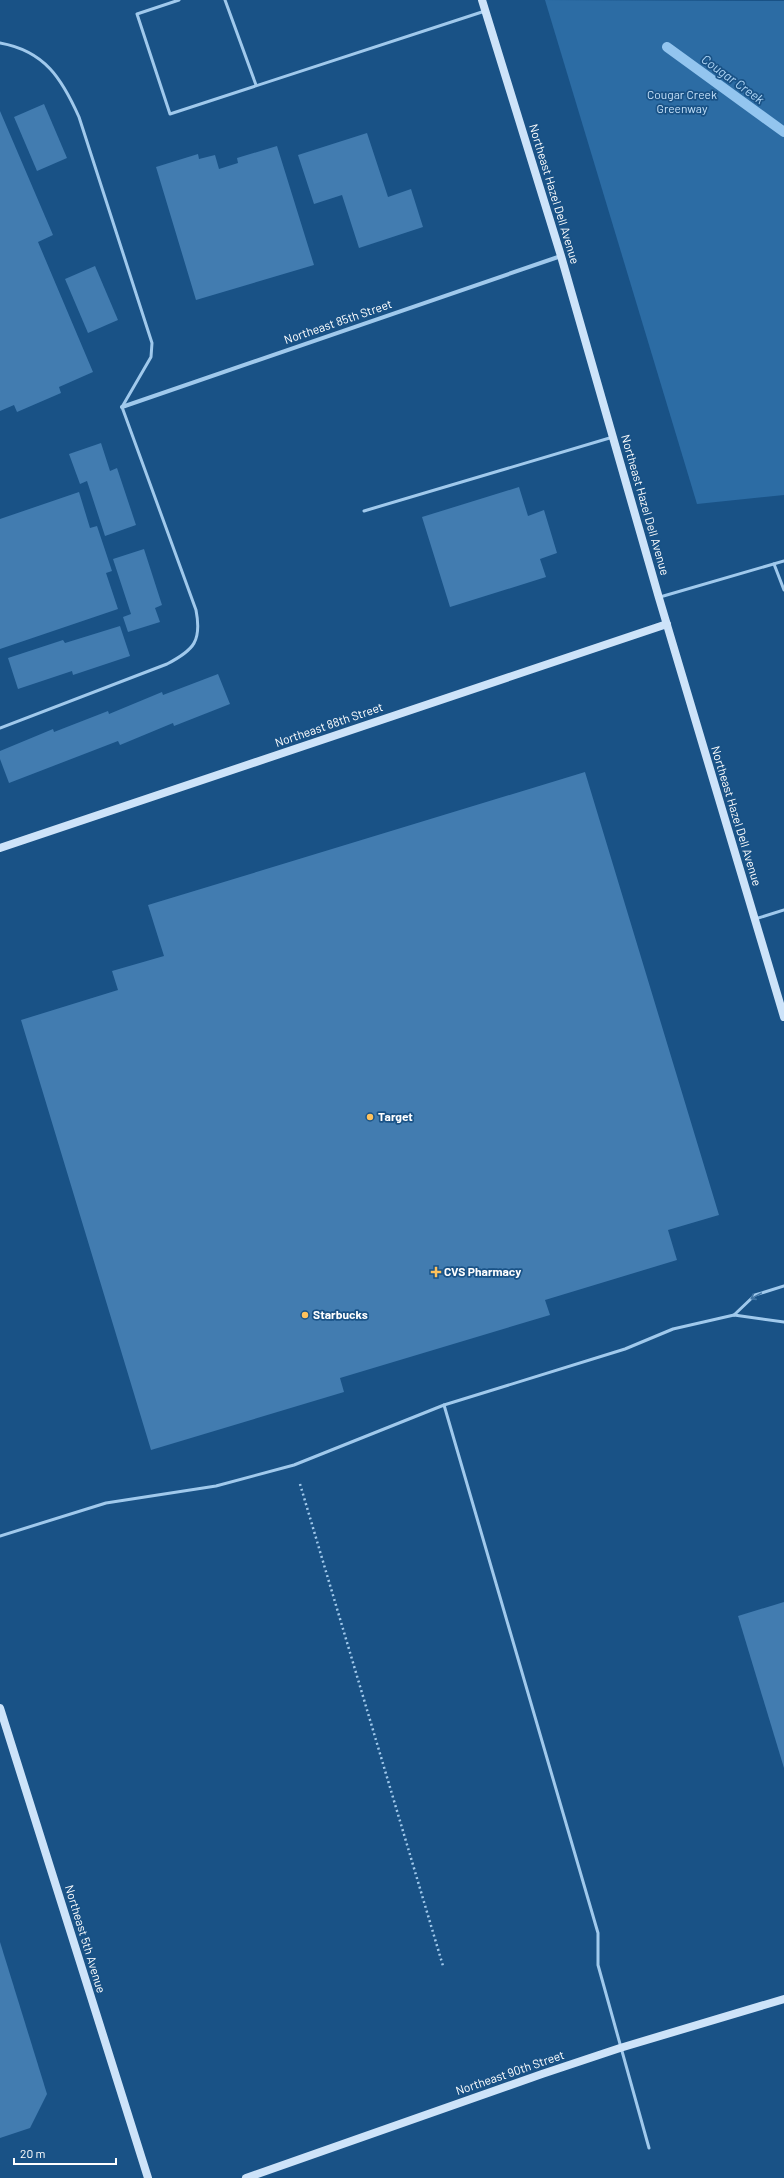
<svg xmlns="http://www.w3.org/2000/svg" width="784" height="2178" font-family="Barlow,sans-serif">
	<style>
		.green { fill: #2c6ca4 }
		.lines { fill: none; stroke-linecap: round; stroke-linejoin: round }
		.stream { stroke: #93c5ef; stroke-width: 10 }
		.building { fill: #427cb0 }
		.path { stroke: #a0c9ec; stroke-width: 2.5; stroke-dasharray: 2 3; stroke-linecap: butt }
		.lane { stroke: #a0c9ec; stroke-width: 3 }
		.street { stroke: #a0c9ec; stroke-width: 4 }
		.secondary { stroke: #cde3f9; stroke-width: 8 }
		.oneway { stroke: #4276a5 }
		.poi-dot { fill: #ffc25c; stroke: #195286; stroke-width: 1.5 }
		.labels { text-anchor: middle; stroke-width: 3.5; stroke-linejoin: round; paint-order: stroke }
		.park-label { font-size: 12px; fill: #c5e1f9; stroke: #195286 }
		.street-label { font-size: 12px; fill: #fff; stroke: #195286 }
		.poi-label { font-size: 12px; font-weight: bold; fill: #fff; stroke: #195286; text-anchor: start }
		.water-label { font-size: 13px; font-style: italic; fill: #acd3f4; stroke: #195286 }
	</style>
	<rect width="100%" height="100%" fill="#195286"/>
	<!-- green -->
	<path class="green" d="M 545,0 L 784,1 L 784,495 L 697,504 Z"/>
	<g class="lines">
		<!-- stream -->
		<path class="stream" d="M 667,47 L 784,132"/>
	</g>
	<!-- building -->
	<g class="building">
		<path d="M 44,104 L 67,158 L 37,171 L 14,117 Z"/>
		<path d="M 0,111 L 53,235 L 38,242 L 93,372 L 59,387 L 61,393 L 17,412 L 14,405 L 0,411 Z"/>
		<path d="M 367,133 L 388,197 L 411,189 L 423,227 L 359,248 L 342,195 L 314,204 L 298,155 Z"/>
		<path d="M 277,146 L 314,265 L 196,300 L 156,167 L 198,154 L 199,159 L 215,155 L 219,169 L 238,163 L 237,158 Z"/>
		<path d="M 95,266 L 118,320 L 88,333 L 65,279 Z"/>
		<path d="M 101,443 L 110,471 L 117,468 L 136,525 L 105,536 L 87,481 L 80,484 L 69,454 Z"/>
		<path d="M 519,487 L 528,516 L 544,510 L 557,553 L 540,559 L 546,577 L 450,607 L 422,517 Z"/>
		<path d="M 79,492 L 90,528 L 97,526 L 112,571 L 106,573 L 118,609 L 0,649 L 0,519 Z"/>
		<path d="M 144,549 L 162,605 L 155,608 L 160,622 L 128,632 L 123,617 L 131,614 L 113,559 Z"/>
		<path d="M 120,626 L 130,656 L 73,675 L 72,671 L 18,689 L 8,658 L 63,640 L 65,643 Z"/>
		<path d="M 218,674 L 230,704 L 174,726 L 173,723 L 120,745 L 118,741 L 9,783 L 0,759 L 0,751 L 53,729 L 54,732 L 108,711 L 109,714 L 162,692 L 163,695 Z"/>
		<path d="M 585,772 L 719,1215 L 668,1230 L 677,1260 L 545,1300 L 550,1315 L 340,1378 L 344,1392 L 151,1450 L 21,1020 L 118,990 L 112,971 L 164,956 L 148,905 Z"/>
		<path d="M 784,1602 L 784,1768 L 738,1616 Z"/>
		<path d="M 0,1942 L 47,2094 L 30,2128 L 0,2138 Z"/>
	</g>
	<g class="lines">
		<!-- path -->
		<path class="path" d="M 300,1484 L 443,1966"/>
		<!-- lane -->
		<g class="lane">
			<path d="M 179,0 L 137,14 L 170,114 L 485,11"/>
			<path d="M 225,0 L 256,85"/>
			<path d="M 0,43 C 45,51 62,79 79,117 L 152,343 L 151,357 L 122,407 L 196,610 C 202,641 194,650 167,664 L 0,728"/>
			<path d="M 364,511 L 613,437"/>
			<path d="M 774,564 L 784,590"/>
			<path d="M 660,597 L 784,561"/>
			<path d="M 755,919 L 784,910"/>
			<path d="M 734,1315 L 755,1295 L 784,1286"/>
			<path d="M 444,1405 L 598,1933 L 598,1965 L 649,2148"/>
			<path d="M 0,1536 L 106,1503 L 216,1486 L 294,1465 L 444,1405 L 625,1349 L 673,1329 L 734,1315 L 784,1322"/>
		</g>
		<!-- street -->
		<path class="street" d="M 122,407 L 561,256"/>
		<!-- secondary -->
		<g class="secondary">
			<path d="M 482,0 L 561,256 L 659,598 L 784,1017"/>
			<path d="M 0,848 L 667,624"/>
			<path d="M 0,1708 L 148,2178"/>
			<path d="M 246,2178 L 542,2074 L 620,2048 L 784,1999"/>
		</g>
	</g>
	<!-- one-way arrows -->
	<defs><path id="oneway-shaft" d="M-6 0H5M1.5-3L5.5 0L1.5 3" fill="none" stroke-width="1.6" stroke-linecap="round" stroke-linejoin="round"/></defs>
	<use class="oneway" href="#oneway-shaft" transform="translate(756 1296) rotate(151)"/>
	<!-- markers -->
	<g class="poi-dot">
		<circle cx="370" cy="1117" r="4"/>
		<path d="M434 1266h4v4h4v4h-4v4h-4v-4h-4v-4h4z"/>
		<circle cx="305" cy="1315" r="4"/>
	</g>
	<g class="labels">
		<!-- park labels -->
		<g class="park-label">
			<text x="682" y="99">Cougar Creek<tspan x="682" dy="14">Greenway</tspan></text>
		</g>
		<!-- street labels -->
		<g class="street-label">
			<text transform="translate(554 194) rotate(73)" y="4">Northeast Hazel Dell Avenue</text>
			<text transform="translate(338 322) rotate(-19)" y="4">Northeast 85th Street</text>
			<text transform="translate(645 505) rotate(74)" y="4">Northeast Hazel Dell Avenue</text>
			<text transform="translate(329 725) rotate(-19)" y="4">Northeast 88th Street</text>
			<text transform="translate(736 816) rotate(73)" y="4">Northeast Hazel Dell Avenue</text>
			<text transform="translate(85 1939) rotate(73)" y="4">Northeast 5th Avenue</text>
			<text transform="translate(510 2073) rotate(-19)" y="4">Northeast 90th Street</text>
		</g>
		<!-- poi labels -->
		<g class="poi-label">
			<text x="378" y="1121">Target</text>
			<text x="444" y="1276">CVS Pharmacy</text>
			<text x="313" y="1319">Starbucks</text>
		</g>
		<!-- water labels -->
		<g class="water-label">
			<text transform="translate(733 79) rotate(36)" y="5">Cougar Creek</text>
		</g>
	</g>
	<!-- scale -->
	<path d="M14 2158v6h102v-6" fill="none" stroke="#ffffff" stroke-width="2"/>
	<text x="20" y="2158" font-size="12" fill="#ffffff" stroke="#195286" stroke-width="3" paint-order="stroke">20 m</text>
</svg>
